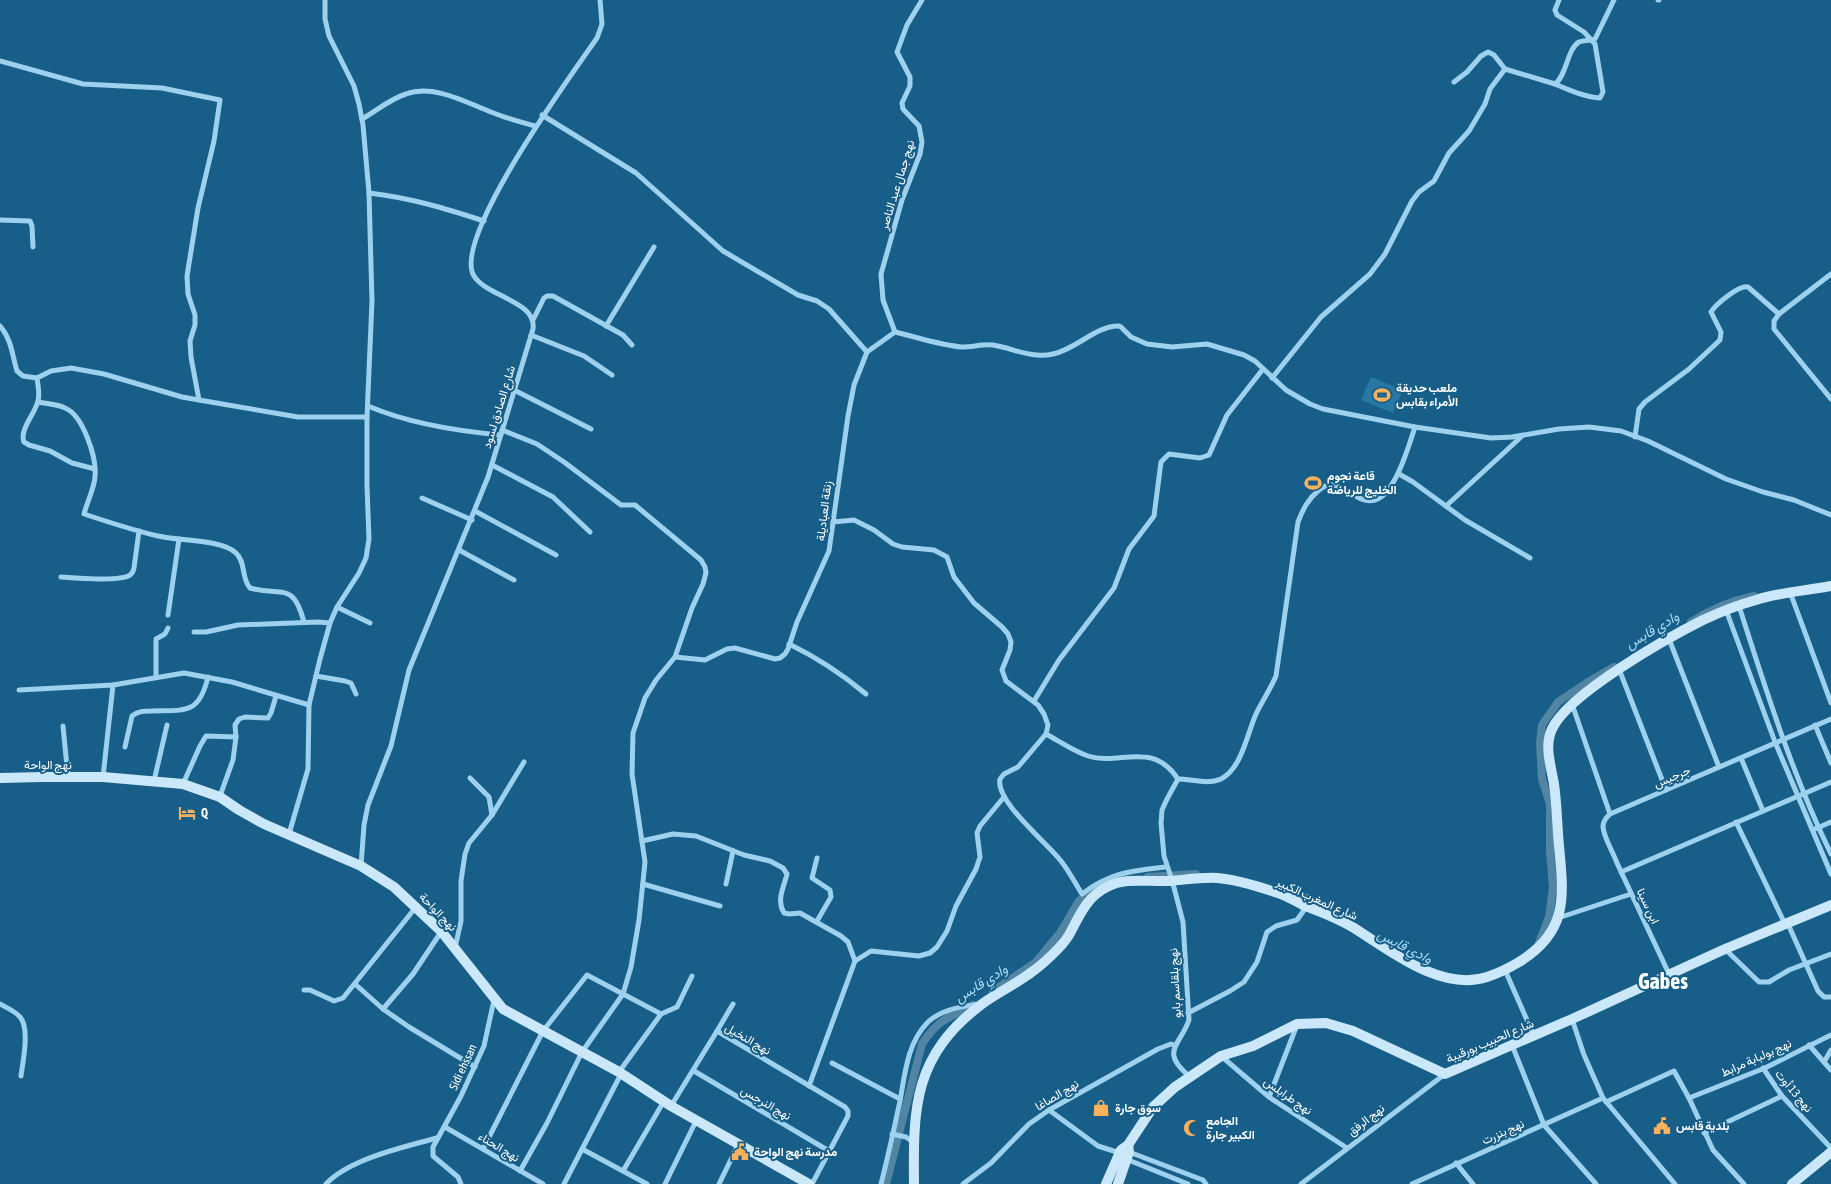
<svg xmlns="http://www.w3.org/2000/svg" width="1831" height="1184" font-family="'Asap Condensed',Vazirmatn,sans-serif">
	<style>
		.green { fill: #2778a5 }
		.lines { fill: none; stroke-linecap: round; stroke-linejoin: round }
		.canal { stroke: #5285a3; stroke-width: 8 }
		.street { stroke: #9ed1ee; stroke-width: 5 }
		.secondary { stroke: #cbe8fa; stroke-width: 10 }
		.labels { text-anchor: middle; stroke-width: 4; stroke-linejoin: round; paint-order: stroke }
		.street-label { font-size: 12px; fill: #fff; stroke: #175e88 }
		.poi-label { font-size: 12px; font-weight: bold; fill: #fff; stroke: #175e88; text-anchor: start }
		.water-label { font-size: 14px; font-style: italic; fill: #aadbf5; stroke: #175e88 }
		.town-label { font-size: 22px; font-weight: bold; fill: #fff; stroke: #175e88 }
	</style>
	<rect width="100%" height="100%" fill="#175e88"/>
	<!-- green -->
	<path class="green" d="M 1371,377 L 1403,390 L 1393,413 L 1361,400 Z"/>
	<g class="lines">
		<!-- canal -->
		<g class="canal">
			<path d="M 1691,622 C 1711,609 1731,601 1754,596"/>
			<path d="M 1148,877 L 1196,874"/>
			<path d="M 1279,889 C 1302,895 1322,902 1340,917"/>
			<path d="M 1539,943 L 1549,917 L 1553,888 L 1550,850 L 1550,804 L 1542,779 L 1540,743 L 1542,725 L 1558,702 L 1588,682 L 1614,667"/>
			<path d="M 993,991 L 1035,963 L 1060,933 L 1079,901 L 1096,887"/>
			<path d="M 886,1184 L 922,1044 C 939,1018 948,1019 973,1005"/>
		</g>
		<!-- street -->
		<g class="street">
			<path d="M 1658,0 L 1659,0"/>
			<path d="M 0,61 L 83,84 L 162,88 L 220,100 L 214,141 L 198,208 L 187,276 L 188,294 L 195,315 L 195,325 L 190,341 L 191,357 L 199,400 L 298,417 L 367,417"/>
			<path d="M 1454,82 L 1467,72 L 1481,56 L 1488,52 L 1494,55 L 1505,69 L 1555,84 C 1567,75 1567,49 1579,42 C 1584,40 1590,41 1595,39 L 1614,0"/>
			<path d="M 1555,84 C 1569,90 1585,97 1600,98 L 1603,92 L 1595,44 L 1584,32 L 1557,15 L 1555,10 L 1559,0"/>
			<path d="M 542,115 L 636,173 L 723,251 L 798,295 L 817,301 L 829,309 L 867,352 L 895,332 C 917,337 939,345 962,347 C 972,347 983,344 993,345 C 1013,348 1031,359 1053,354 C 1075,350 1097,325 1119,326 L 1121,327 L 1131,337 L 1147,344 L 1172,347 L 1207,344 L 1244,355 L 1255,361 L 1286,390 L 1310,404 L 1323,409 L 1415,427 L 1491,438 L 1512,437 L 1559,429 L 1589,427 L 1621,431 L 1648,441 L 1726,479 L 1763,492 L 1794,500 L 1831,515"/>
			<path d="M 362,119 C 376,111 390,99 406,94 C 434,84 465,102 491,112 C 505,118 521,122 535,126"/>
			<path d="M 369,193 C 411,198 444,208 484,221"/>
			<path d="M 0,220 L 30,221 L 32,226 L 33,247"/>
			<path d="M 1779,314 L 1774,321 L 1774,329 L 1831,399"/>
			<path d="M 533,320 L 544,298 L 547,296 L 553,296 L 623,335 L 632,345"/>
			<path d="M 0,326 C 12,340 12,355 17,371 L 23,376 L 37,378 C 38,386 40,393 38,401 C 35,414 19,430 24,442 L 29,445 L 50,451 L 72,463 L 95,469"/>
			<path d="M 606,326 L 654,247"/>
			<path d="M 895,332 L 883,300 L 881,274 L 902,200 L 920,154 L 922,142 L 919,126 L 903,109 L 902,103 L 910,86 L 910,77 L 897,52 L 907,25 L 922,0"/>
			<path d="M 531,335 L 584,356 L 612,375"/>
			<path d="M 37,378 L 51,371 L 71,368 L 104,374 L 182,397 L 199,400"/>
			<path d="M 1272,378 L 1321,317 L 1370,274 L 1385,254 L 1412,201 L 1419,192 L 1434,181 L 1449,153 L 1469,131 L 1485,104 L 1490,89 L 1505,69"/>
			<path d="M 514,390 L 591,429"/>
			<path d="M 38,402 C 47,404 57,404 65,408 C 83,415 97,458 95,477 C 94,489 87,502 84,514 C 108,522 132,530 158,536 C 178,541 222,539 236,553 C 246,562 241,578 250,588 C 283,597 293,581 304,622"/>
			<path d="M 368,406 C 410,424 456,431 501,435"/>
			<path d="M 502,430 L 537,444 L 564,462 L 621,505 L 635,505 L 701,560 L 705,567 L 706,573 L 703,584 L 692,608 L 675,657 L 656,680 L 645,698 L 633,733 L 632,774 L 645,862 L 639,920 L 631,967 L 623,994 L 582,1052 L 547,1123 L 520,1171"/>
			<path d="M 1635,437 L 1639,409 L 1645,402 L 1689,369 L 1720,340 L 1721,332 L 1711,312 C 1716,304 1739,285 1748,287 L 1779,314 L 1831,274"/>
			<path d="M 492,465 L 553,497 L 590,532"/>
			<path d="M 1399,474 L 1413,482 L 1465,520 L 1530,558"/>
			<path d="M 422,498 L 472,520"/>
			<path d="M 1446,506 L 1521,437"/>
			<path d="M 475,511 L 556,555"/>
			<path d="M 833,522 L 854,520 L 874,530 L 893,544 L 902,547 L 934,550 L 947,557 L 954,577 L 974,603 L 1002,627 L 1008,634 L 1011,642 L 1010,650 L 1002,670 L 1006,681 L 1038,705 L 1044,714 L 1048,725 L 1046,734 L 1018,767 L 1004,774 L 1000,779 C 995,801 1047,843 1061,861 C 1069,871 1075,883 1082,894 C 1111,872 1132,871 1166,867"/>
			<path d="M 459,550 L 514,580"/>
			<path d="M 61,577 C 75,578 121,582 130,575 C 133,573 133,572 134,568 L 139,531"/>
			<path d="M 1790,592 L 1831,703"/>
			<path d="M 1739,606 C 1766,690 1792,774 1831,854"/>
			<path d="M 337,607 L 370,623"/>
			<path d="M 1726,610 L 1775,742 L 1831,874"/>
			<path d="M 168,615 L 179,539"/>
			<path d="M 194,632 L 206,632 L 238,625 L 318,622 L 330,623"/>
			<path d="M 1669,639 L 1719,767"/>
			<path d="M 789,644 C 818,658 842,674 866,694"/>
			<path d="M 675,657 L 705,660 L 727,649 L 735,648 L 775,659 L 780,658 L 785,654 L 788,649 L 797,622 L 829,551 L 848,416 L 854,385 L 867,352"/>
			<path d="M 1619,669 L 1666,790"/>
			<path d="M 316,676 L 345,681 L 351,683 L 356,694"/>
			<path d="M 156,677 L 156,639 L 165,634 L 168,628"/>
			<path d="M 19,690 L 113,685 L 184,673 L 232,682 L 309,705"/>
			<path d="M 1034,701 L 1059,660 L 1114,588 L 1129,549 L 1154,516 L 1161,462 L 1169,454 L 1200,458 L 1209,455 L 1227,415 L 1263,369"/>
			<path d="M 1572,704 L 1610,814"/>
			<path d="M 1815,725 L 1831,763"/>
			<path d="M 63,726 L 68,777"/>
			<path d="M 1046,734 C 1059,741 1073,751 1088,756 C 1120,766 1152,740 1178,779"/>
			<path d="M 125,747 L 132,716 C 138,711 144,711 151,711 C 185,710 199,715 208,677"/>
			<path d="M 1741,758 L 1763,811"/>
			<path d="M 103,777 L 113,685"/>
			<path d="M 470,778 L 489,797 L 492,815"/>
			<path d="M 154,781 L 167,725"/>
			<path d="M 183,784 L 200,746 L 206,736 L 236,737 L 235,725 L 239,719 L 245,717 L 268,718 L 271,713 L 276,696"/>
			<path d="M 220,796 L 233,760 L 236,737"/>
			<path d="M 1736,822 L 1785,924"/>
			<path d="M 1815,829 L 1831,822"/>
			<path d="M 289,834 L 308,769 L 309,705 L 320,659 L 330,623 L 337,607 L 359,573 L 366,558 L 369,539 L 367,486 L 367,417 L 372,301 L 369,193 L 363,125 L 359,104 L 354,86 L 329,36 L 325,19 L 325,0"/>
			<path d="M 642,841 L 673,834 L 696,836 L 744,855 L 770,861 L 783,868 L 787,874 C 784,887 776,900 784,913 L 789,914 L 800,913 L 841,936 L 848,942 L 855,961"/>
			<path d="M 361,866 L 364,825 L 368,805 L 391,746 L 409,670 L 488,477 L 533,329 C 537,301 487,297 474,276 C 451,239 572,74 597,38 L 602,24 L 600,0"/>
			<path d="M 1621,872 L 1831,782"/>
			<path d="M 643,884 L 720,906"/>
			<path d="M 726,884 L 733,851"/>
			<path d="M 1558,918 L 1631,894"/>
			<path d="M 817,921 L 831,897 L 830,890 L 812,878 L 817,858"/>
			<path d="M 1788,924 L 1818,991 L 1824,997 L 1831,997"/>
			<path d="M 455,948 L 461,921 L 461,881 L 465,854 L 469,843 L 492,815 L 524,762"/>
			<path d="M 1725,949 L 1759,982 L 1769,982 L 1789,970 L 1831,954"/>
			<path d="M 1505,970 L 1534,1036"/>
			<path d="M 1669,974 C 1652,937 1634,900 1617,863 C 1613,852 1604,838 1603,827 C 1603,821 1606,818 1610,814 L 1831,719"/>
			<path d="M 355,984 L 383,1009 L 409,1027 L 475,1067"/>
			<path d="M 304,990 L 310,990 L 334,1001 L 343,998 L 416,907"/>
			<path d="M 0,1004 C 7,1008 15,1011 20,1017 C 30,1028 23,1061 21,1076"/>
			<path d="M 383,1009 L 413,974 L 441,932"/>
			<path d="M 1188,1013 L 1230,991 L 1244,982 L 1257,962 L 1267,932 L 1276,926 L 1297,920 L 1307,906"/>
			<path d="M 661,1014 L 677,1007 L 692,976"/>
			<path d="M 1572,1019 L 1584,1055 L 1603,1098 L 1675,1184"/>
			<path d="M 717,1031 L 733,1004"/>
			<path d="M 1512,1045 L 1544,1125 L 1596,1184"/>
			<path d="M 1809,1045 L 1831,1070"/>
			<path d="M 1221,1056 L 1269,1097 L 1347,1148"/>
			<path d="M 1824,1062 L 1831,1050"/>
			<path d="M 832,1063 L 900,1099"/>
			<path d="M 1763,1068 L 1782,1096 L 1831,1148"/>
			<path d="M 694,1071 L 829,1151"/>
			<path d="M 1190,1077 C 1159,1051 1180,1046 1189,1020 L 1183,922 L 1172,880 L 1164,856 L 1161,823 L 1162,810 L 1167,799 L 1178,779 C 1192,779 1207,785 1221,779 C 1242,768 1247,734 1256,714 C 1262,701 1270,690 1276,676 L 1298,522 C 1303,509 1308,499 1319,490 C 1340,473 1354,506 1375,500 C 1395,495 1409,445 1415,427"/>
			<path d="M 809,1086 L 855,961 L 871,951 L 919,956 L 930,953 L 937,947 L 947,931 L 956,906 L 976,869 L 980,857 L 977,833 L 980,826 L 1004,797"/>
			<path d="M 1269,1097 L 1297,1025"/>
			<path d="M 1689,1098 L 1765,1068 L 1831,1035"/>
			<path d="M 1606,1102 L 1674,1071 L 1689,1098 L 1713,1150 L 1744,1184"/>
			<path d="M 671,1106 L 717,1031 L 845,1107 L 848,1111 L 848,1116 L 812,1184"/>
			<path d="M 1049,1110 L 1098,1146 L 1120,1153"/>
			<path d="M 445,1127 L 543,1184"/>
			<path d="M 1704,1133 L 1782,1096"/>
			<path d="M 892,1134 L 906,1137 L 913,1142"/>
			<path d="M 483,1149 L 543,1031 L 587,975 L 661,1014 L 619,1072"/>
			<path d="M 582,1149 L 647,1184"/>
			<path d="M 1129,1152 L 1203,1180 L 1206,1184"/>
			<path d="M 1126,1159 L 1188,1184"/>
			<path d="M 1456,1163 L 1473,1184"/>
			<path d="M 623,1171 L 664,1101"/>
			<path d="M 326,1184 C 349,1159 404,1147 437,1138"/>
			<path d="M 461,1184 L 458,1177 L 433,1156 L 433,1147 L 461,1096 L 484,1046 L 494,1000"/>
			<path d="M 564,1184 L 621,1074"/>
			<path d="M 665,1184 L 696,1121"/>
			<path d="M 719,1184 L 738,1145"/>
			<path d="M 881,1184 C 888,1157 894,1129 900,1101 C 905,1074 907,1043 928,1022 C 942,1009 961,1007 978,1004"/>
			<path d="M 963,1184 L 991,1163 L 1029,1124 L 1049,1110 L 1158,1049 L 1171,1044 L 1174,1045"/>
			<path d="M 1301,1184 L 1445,1074"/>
			<path d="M 1412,1184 L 1603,1098"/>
		</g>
		<!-- secondary -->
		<g class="secondary">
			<path d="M 0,778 L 42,777 L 103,777 L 183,784 L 220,797 L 239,810 L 264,824 L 361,866 L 394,887 L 441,931 L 503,1009 L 619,1072 L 671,1106 L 809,1184"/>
			<path d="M 914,1184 C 913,1106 914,1055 982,1004 C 997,993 1014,985 1029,974 C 1041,966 1062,947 1069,935 C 1079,917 1086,897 1107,887 C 1125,877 1148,882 1169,881 C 1184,880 1201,877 1217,878 C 1236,879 1260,887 1278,893 C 1287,896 1295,901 1303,905 C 1321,912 1338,918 1354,928 C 1391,951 1441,992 1487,977 C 1499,973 1509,968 1519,962 C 1568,932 1564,898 1559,846 C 1557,825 1557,805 1554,784 C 1551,766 1544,746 1552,729 C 1568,694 1667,638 1703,620 C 1720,612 1738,605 1756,600 C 1780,592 1806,591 1831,586"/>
			<path d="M 1106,1184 L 1121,1150 L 1128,1145 L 1153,1107 L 1175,1087 L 1221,1056 L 1253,1046 L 1297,1024 L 1326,1023 L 1353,1031 L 1445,1074 L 1572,1019 L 1725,949 L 1831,905"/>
			<path d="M 1118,1184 L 1129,1152 L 1128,1145"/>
			<path d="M 1792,1184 L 1831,1152"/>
		</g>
	</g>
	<!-- icons -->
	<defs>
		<g id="stadium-bare" transform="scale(1.35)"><path d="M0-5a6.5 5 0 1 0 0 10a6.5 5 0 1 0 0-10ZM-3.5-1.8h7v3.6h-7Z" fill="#ffb15b" stroke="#175e88" stroke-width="2.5" paint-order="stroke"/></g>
		<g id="hotel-bare" transform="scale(1.35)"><path d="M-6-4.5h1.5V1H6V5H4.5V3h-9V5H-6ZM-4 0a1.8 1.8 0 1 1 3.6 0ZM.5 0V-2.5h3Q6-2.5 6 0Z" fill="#ffb15b" stroke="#175e88" stroke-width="2.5" paint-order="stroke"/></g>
		<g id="shop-bare" transform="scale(1.35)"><path d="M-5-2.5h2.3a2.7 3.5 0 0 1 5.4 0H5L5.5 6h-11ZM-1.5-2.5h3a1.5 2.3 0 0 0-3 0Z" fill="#ffb15b" stroke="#175e88" stroke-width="2.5" paint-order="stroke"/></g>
		<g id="civic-bare" transform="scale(1.35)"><path d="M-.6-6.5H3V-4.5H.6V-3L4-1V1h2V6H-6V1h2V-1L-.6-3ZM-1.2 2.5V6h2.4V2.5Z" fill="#ffb15b" stroke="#175e88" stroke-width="2.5" paint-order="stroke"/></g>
		<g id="mosque-bare" transform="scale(1.35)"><path d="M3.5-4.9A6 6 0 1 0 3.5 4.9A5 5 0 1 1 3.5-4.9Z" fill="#ffb15b" stroke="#175e88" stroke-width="2.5" paint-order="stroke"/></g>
	</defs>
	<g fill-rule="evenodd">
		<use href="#stadium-bare" x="1382" y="395"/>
		<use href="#stadium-bare" x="1313" y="483"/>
		<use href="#hotel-bare" x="187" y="813"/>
		<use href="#shop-bare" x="1101" y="1108"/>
		<use href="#civic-bare" x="1662" y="1126"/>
		<use href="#mosque-bare" x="1192" y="1128"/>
		<use href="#civic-bare" x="740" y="1152"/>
	</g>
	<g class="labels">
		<!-- street labels -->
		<g class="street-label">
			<text transform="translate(897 185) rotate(-73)" y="4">نهج جمال عبد الناصر</text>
			<text transform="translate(499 407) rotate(-73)" y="4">شارع الصادق لسود</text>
			<text transform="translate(824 511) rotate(-83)" y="4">زنقة العباديلة</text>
			<text x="48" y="769">نهج الواحة</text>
			<text transform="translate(1672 777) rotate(-23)" y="4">جرجيس</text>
			<text transform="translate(1317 899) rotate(24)" y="4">شارع المغرب الكبير</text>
			<text transform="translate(1648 906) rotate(65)" y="4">ابن سينا</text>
			<text transform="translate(438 912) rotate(46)" y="4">نهج الواحة</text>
			<text transform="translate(1175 983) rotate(-93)" y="4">نهج بلقاسم بابو</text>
			<text transform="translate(748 1039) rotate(30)" y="4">نهج النخيل</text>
			<text transform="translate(1490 1041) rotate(-23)" y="4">شارع الحبيب بورقيبة</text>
			<text transform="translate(1756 1058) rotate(-24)" y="4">نهج بولبابة مرابط</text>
			<text transform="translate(463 1067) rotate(-65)" y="4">Sidi ehssan</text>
			<text transform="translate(1794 1091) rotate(50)" y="4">نهج 13 أوت</text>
			<text transform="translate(1057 1095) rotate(-31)" y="4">نهج الصاغا</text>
			<text transform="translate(1288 1096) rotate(35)" y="4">نهج طرابلس</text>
			<text transform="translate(766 1103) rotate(30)" y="4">نهج النرجس</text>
			<text transform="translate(1366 1120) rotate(-38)" y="4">نهج الرفق</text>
			<text transform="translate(1503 1132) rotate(-24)" y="4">نهج بنزرت</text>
			<text transform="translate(499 1147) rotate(31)" y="4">نهج الحناء</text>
		</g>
		<!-- poi labels -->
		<g class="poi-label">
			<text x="1396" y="392">ملعب حديقة<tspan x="1396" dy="14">الأمراء بقابس</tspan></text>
			<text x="1327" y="480">قاعة نجوم<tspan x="1327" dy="14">الخليج للرياضة</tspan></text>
			<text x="201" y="817">Q</text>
			<text x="1115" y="1112">سوق جارة</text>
			<text x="1206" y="1125">الجامع<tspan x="1206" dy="14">الكبير جارة</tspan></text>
			<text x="1676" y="1130">بلدية قابس</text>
			<text x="754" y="1156">مدرسة نهج الواحة</text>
		</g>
		<!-- water labels -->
		<g class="water-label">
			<text transform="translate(1652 630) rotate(-31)" y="5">وادي قابس</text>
			<text transform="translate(1405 946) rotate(27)" y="5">وادي قابس</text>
			<text transform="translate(981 983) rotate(-32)" y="5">وادي قابس</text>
		</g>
		<!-- town labels -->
		<g class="town-label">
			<text x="1663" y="989">Gabes</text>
		</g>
	</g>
</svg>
